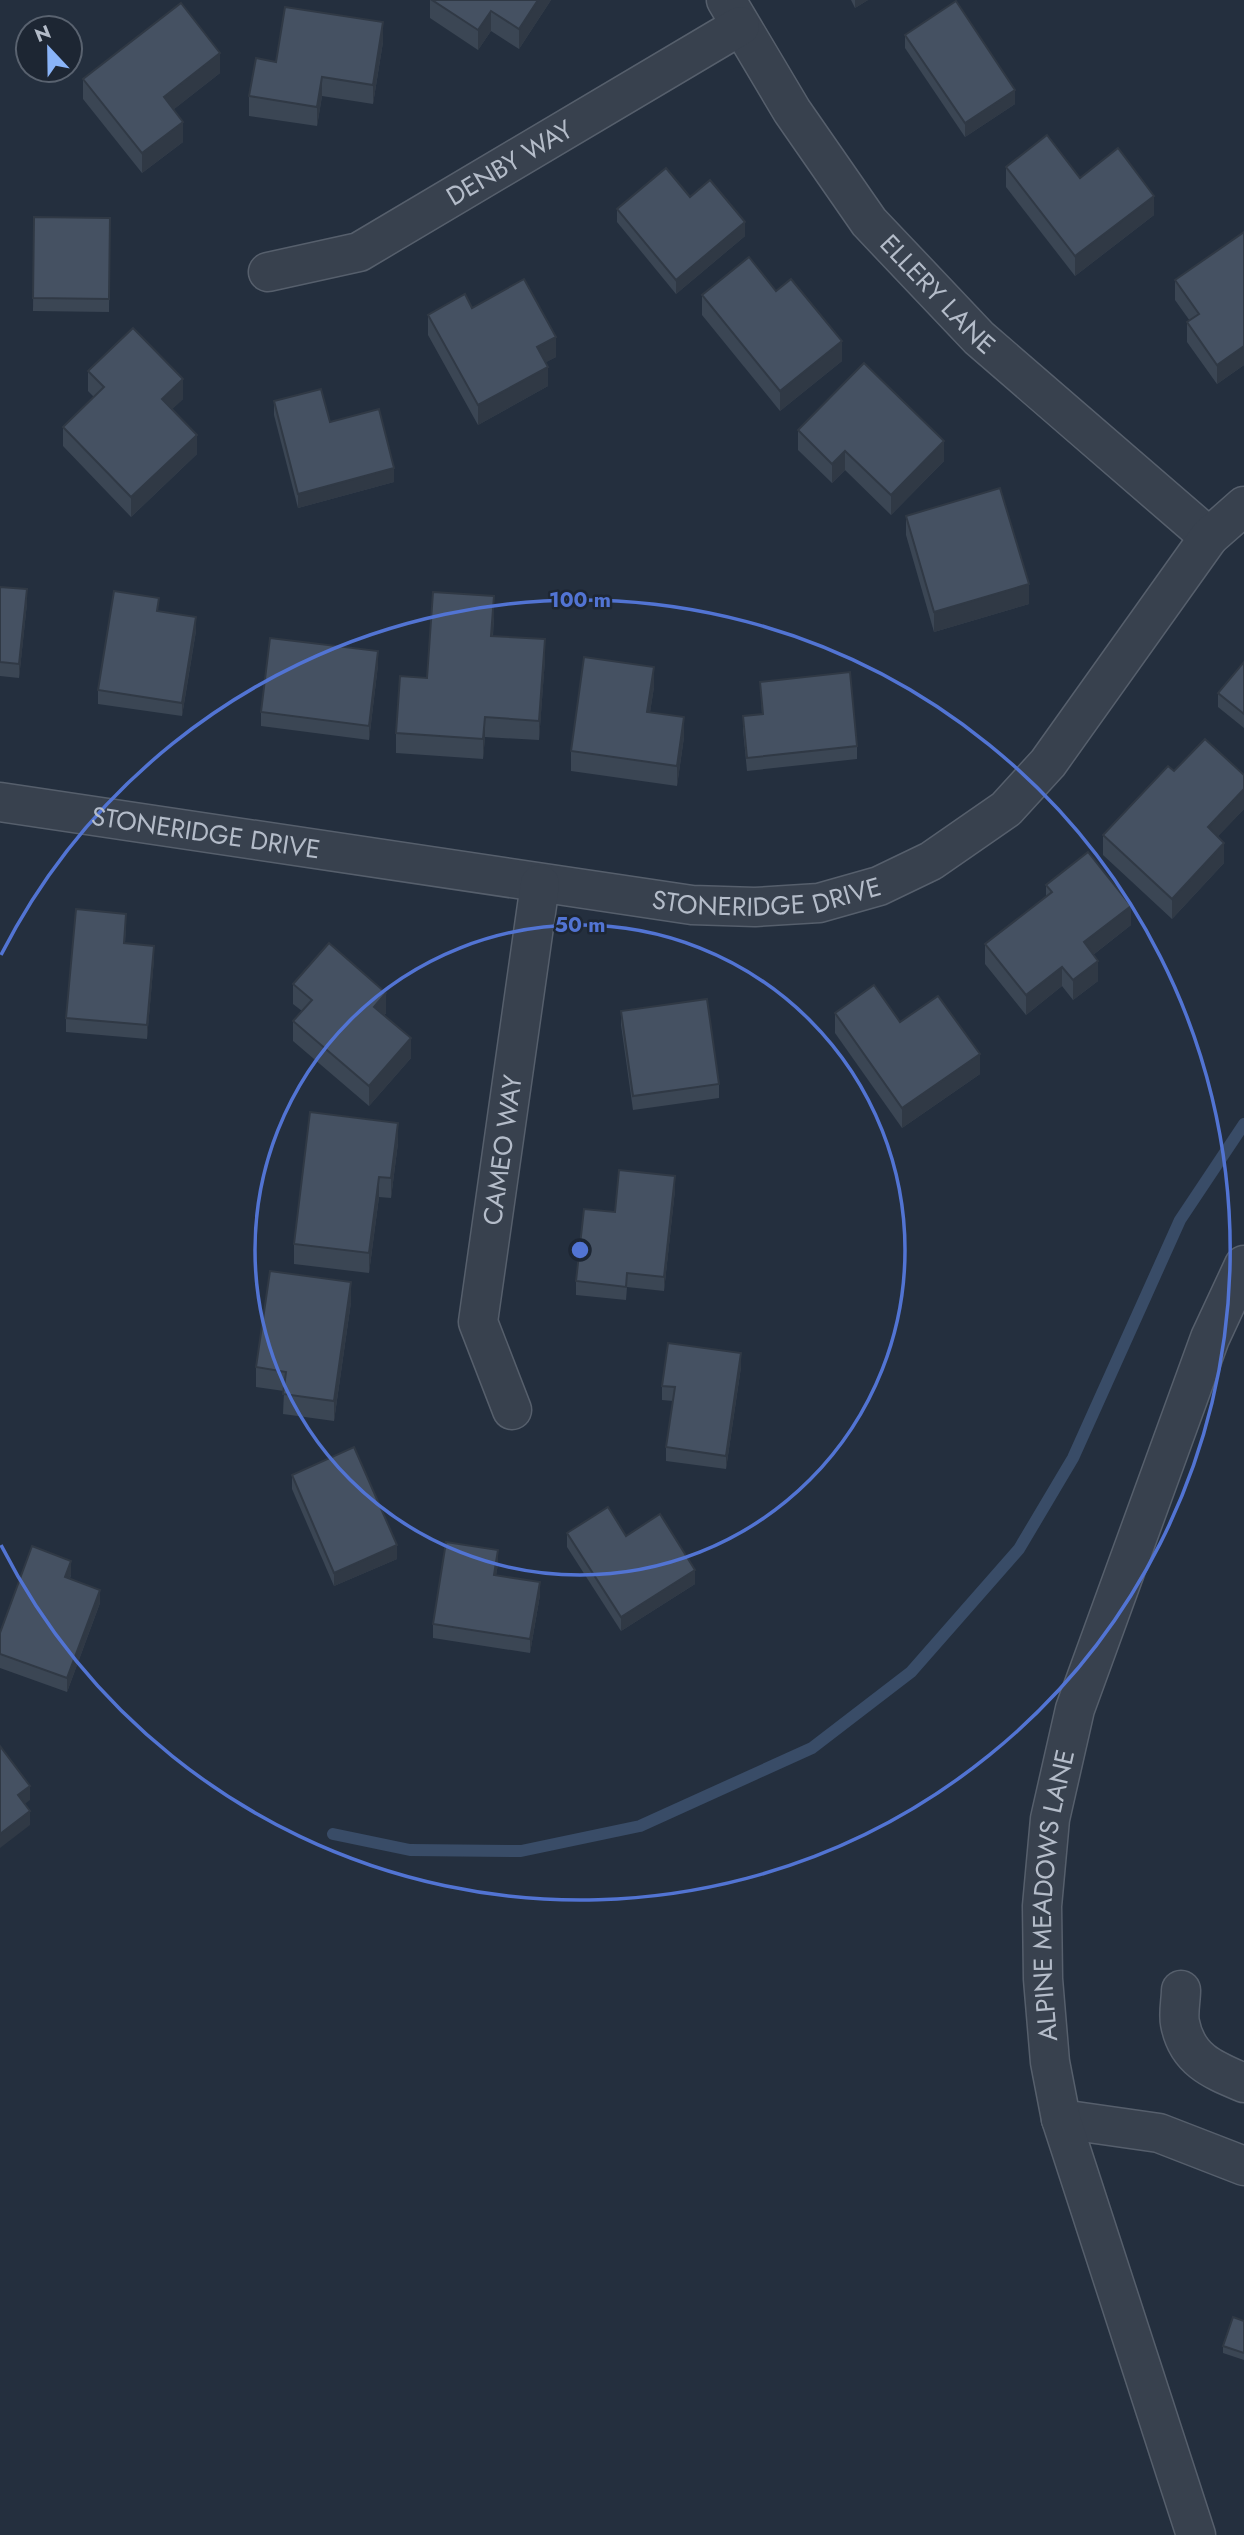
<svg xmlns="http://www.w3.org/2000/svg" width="1244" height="2535" font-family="Jost,sans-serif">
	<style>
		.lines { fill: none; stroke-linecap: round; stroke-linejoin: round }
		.stream { stroke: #394c67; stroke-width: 12 }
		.minor-casing { stroke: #565f6c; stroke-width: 41 }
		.minor { stroke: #38414e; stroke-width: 38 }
		.wall { fill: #3b4654 }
		.shaded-wall { fill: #303945 }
		.building { fill: #455162; stroke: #303945; stroke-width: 2 }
		.ring { fill: none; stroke: #5274d3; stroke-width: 3.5 }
		.labels { text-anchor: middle; stroke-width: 5; stroke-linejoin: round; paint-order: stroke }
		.street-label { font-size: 26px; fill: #b4bcc9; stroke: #1d2633 }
		.centre { fill: #5274d3; stroke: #1d2633; stroke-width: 3.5 }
		.ring-label { font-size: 21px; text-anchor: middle; font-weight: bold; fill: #5274d3; stroke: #1d2633; stroke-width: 5; stroke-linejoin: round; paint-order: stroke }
	</style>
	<rect width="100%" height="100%" fill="#242f3e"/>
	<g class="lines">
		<!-- stream -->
		<path class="stream" d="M 333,1834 L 410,1850 L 521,1851 L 640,1826 L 812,1748 L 911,1672 L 1019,1549 L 1073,1458 L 1180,1220 L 1244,1124"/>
		<!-- minor casing -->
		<g class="minor-casing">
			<g id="minor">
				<path id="s1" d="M 726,0 L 792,111 L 869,222 L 979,338 L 1209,537"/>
				<path id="s2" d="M 268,272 L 359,252 L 740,26"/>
				<path id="s3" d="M 0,802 L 692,905 L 755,907 L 819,903 L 879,886 L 931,861 L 1006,809 L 1048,763 L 1209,537 L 1244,506"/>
				<path id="s4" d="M 512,1410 L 478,1322 L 540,884"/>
				<path d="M 1181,1990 C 1181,2000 1178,2013 1180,2023 C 1187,2060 1213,2070 1244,2083"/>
				<path d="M 1061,2119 L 1159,2133 L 1244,2166"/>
				<path id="s5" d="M 1196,2535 L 1061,2119 L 1050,2062 L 1043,1979 L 1042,1906 L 1050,1819 L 1075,1709 L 1210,1338 L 1244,1265"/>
			</g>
		</g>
		<!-- minor -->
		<use href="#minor" class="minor"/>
	</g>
	<!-- wall -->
	<g class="wall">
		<path d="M 430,0 L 551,0 L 519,49 L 491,31 L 478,50 L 430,18 Z"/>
		<path d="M 851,0 L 868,0 L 855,8 Z"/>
		<path d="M 905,35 L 1015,104 L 965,137 L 905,48 Z"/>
		<path d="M 383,42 L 373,104 L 322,96 L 317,126 L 249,116 L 249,96 L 276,62 Z"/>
		<path d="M 220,73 L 174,109 L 183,142 L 142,173 L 83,99 L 83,79 Z"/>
		<path d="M 1006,167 L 1080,178 L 1154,215 L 1075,276 L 1006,187 Z"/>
		<path d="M 690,197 L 745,236 L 676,294 L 617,222 L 617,209 Z"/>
		<path d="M 34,217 L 110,218 L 109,312 L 33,311 Z"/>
		<path d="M 1244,232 L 1244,365 L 1217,384 L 1187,342 L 1187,322 L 1190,321 L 1175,300 L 1175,280 Z"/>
		<path d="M 702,295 L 842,361 L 780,411 L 702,315 Z"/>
		<path d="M 472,308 L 556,357 L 546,362 L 548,386 L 478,425 L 428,335 L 428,315 Z"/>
		<path d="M 88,371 L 183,399 L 172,409 L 197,454 L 131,517 L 63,446 L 63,427 L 94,397 L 88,391 Z"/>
		<path d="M 274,401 L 394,482 L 298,508 L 274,415 Z"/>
		<path d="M 798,430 L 944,461 L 891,515 L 845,470 L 832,483 L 798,450 Z"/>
		<path d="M 906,516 L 1029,604 L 934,632 L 906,535 Z"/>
		<path d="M 0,587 L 27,603 L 19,678 L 0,676 Z"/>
		<path d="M 159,611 L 196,631 L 182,716 L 98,704 L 98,690 Z"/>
		<path d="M 494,616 L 493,636 L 545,659 L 539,740 L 485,737 L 483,759 L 396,753 L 396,733 Z"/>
		<path d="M 1244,662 L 1244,728 L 1218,707 L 1218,693 Z"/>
		<path d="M 378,665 L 369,740 L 261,726 L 261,712 Z"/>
		<path d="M 760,682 L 857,746 L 857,759 L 747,771 L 743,730 L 743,716 L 762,714 Z"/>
		<path d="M 654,687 L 650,712 L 684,737 L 677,786 L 571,771 L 571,751 Z"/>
		<path d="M 1244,775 L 1244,809 L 1218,836 L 1224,863 L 1172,919 L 1103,855 L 1103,835 Z"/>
		<path d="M 1046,885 L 1131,925 L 1093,955 L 1098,981 L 1073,1000 L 1062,986 L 1026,1015 L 985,964 L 985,944 L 1046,897 Z"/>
		<path d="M 126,927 L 125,943 L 154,959 L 147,1039 L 66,1032 L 66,1018 Z"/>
		<path d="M 293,984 L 386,1013 L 384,1016 L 411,1058 L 369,1106 L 293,1041 L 293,1021 L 302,1011 L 293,1004 Z"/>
		<path d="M 621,1011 L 719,1084 L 719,1098 L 633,1110 L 621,1025 Z"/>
		<path d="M 835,1013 L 900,1022 L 980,1074 L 902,1128 L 835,1033 Z"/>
		<path d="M 398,1143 L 391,1198 L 379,1197 L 369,1273 L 294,1264 L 294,1244 Z"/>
		<path d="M 675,1190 L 664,1291 L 627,1287 L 626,1300 L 576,1295 L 576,1281 L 615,1212 Z"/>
		<path d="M 351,1302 L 334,1421 L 283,1414 L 284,1391 L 256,1387 L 256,1367 Z"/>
		<path d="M 741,1367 L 726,1469 L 666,1461 L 666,1447 L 673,1401 L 662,1400 L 662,1386 Z"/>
		<path d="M 292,1475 L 397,1559 L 334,1586 L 292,1489 Z"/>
		<path d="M 567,1533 L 626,1536 L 695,1584 L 621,1631 L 567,1547 Z"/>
		<path d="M 498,1564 L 496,1575 L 540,1595 L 530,1653 L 433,1638 L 433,1624 Z"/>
		<path d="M 71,1574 L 70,1579 L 100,1603 L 67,1692 L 0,1668 L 0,1633 Z"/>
		<path d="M 1244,2321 L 1244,2360 L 1223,2353 L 1223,2346 Z"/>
	</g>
	<!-- shaded-wall -->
	<g class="shaded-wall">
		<path d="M 538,0 L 551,0 L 519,49 L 519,29 Z"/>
		<path d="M 855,0 L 868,0 L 855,8 Z"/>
		<path d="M 491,11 L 491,31 L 478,50 L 478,30 Z"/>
		<path d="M 383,22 L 383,42 L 373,104 L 373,85 Z"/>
		<path d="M 220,53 L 220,73 L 164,117 L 164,97 Z"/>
		<path d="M 322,77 L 322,96 L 317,126 L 317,107 Z"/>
		<path d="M 1015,90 L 1015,104 L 965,137 L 965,123 Z"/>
		<path d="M 183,122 L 183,142 L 142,173 L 142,153 Z"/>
		<path d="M 1154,196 L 1154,215 L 1075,276 L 1075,256 Z"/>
		<path d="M 745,222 L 745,236 L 676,294 L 676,280 Z"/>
		<path d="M 556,337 L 556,357 L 537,367 L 537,347 Z"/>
		<path d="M 842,341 L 842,361 L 780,411 L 780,391 Z"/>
		<path d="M 1244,346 L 1244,365 L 1217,384 L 1217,365 Z"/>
		<path d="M 548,367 L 548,386 L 478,425 L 478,405 Z"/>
		<path d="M 183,379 L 183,399 L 162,419 L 162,399 Z"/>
		<path d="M 197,435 L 197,454 L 131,517 L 131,497 Z"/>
		<path d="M 944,441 L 944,461 L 891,515 L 891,495 Z"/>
		<path d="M 845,451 L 845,470 L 832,483 L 832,464 Z"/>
		<path d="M 394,468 L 394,482 L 298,508 L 298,494 Z"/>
		<path d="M 1029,584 L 1029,604 L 934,632 L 934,612 Z"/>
		<path d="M 27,589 L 27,603 L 19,678 L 19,664 Z"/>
		<path d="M 494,596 L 494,616 L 491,655 L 491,636 Z"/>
		<path d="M 196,617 L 196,631 L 182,716 L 182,703 Z"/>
		<path d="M 545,639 L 545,659 L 539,740 L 539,721 Z"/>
		<path d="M 378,651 L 378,665 L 369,740 L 369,726 Z"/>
		<path d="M 654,667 L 654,687 L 647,732 L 647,712 Z"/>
		<path d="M 485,717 L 485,737 L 483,759 L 483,739 Z"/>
		<path d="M 684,717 L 684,737 L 677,786 L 677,766 Z"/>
		<path d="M 1244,789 L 1244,809 L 1208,847 L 1208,827 Z"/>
		<path d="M 1224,843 L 1224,863 L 1172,919 L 1172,899 Z"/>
		<path d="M 1131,906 L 1131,925 L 1084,962 L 1084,942 Z"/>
		<path d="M 154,946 L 154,959 L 147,1039 L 147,1025 Z"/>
		<path d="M 1098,961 L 1098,981 L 1073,1000 L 1073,980 Z"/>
		<path d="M 1062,967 L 1062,986 L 1026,1015 L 1026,995 Z"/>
		<path d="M 386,993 L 386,1013 L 374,1027 L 374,1007 Z"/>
		<path d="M 411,1038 L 411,1058 L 369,1106 L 369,1086 Z"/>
		<path d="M 980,1054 L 980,1074 L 902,1128 L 902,1108 Z"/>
		<path d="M 398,1123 L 398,1143 L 391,1198 L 391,1178 Z"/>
		<path d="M 675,1176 L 675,1190 L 664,1291 L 664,1277 Z"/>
		<path d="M 379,1177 L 379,1197 L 369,1273 L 369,1253 Z"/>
		<path d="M 351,1282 L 351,1302 L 334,1421 L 334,1401 Z"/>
		<path d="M 741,1353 L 741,1367 L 726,1469 L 726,1456 Z"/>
		<path d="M 397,1545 L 397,1559 L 334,1586 L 334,1573 Z"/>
		<path d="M 498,1550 L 498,1564 L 494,1589 L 494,1575 Z"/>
		<path d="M 71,1561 L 71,1574 L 65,1591 L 65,1577 Z"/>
		<path d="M 695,1570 L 695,1584 L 621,1631 L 621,1617 Z"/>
		<path d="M 540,1582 L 540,1595 L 530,1653 L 530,1639 Z"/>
		<path d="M 100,1590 L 100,1603 L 67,1692 L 67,1678 Z"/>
		<path d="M 30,1786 L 30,1800 L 18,1809 L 18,1795 Z"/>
		<path d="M 30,1811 L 30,1825 L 0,1848 L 0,1834 Z"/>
	</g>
	<!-- building -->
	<g class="building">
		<path d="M 432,0 L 538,0 L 519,29 L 491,11 L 478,30 Z"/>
		<path d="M 956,1 L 1015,90 L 965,123 L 905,35 Z"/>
		<path d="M 181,3 L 220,53 L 164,97 L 183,122 L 142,153 L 83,79 Z"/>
		<path d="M 285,7 L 383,22 L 373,85 L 322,77 L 317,107 L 249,96 L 256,58 L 276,62 Z"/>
		<path d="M 1047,135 L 1080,178 L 1118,148 L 1154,196 L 1075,256 L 1006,167 Z"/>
		<path d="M 666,168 L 690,197 L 710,180 L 745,222 L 676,280 L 617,209 Z"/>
		<path d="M 34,217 L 110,218 L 109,299 L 33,298 Z"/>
		<path d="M 1244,232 L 1244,346 L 1217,365 L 1187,322 L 1199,314 L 1175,280 Z"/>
		<path d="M 749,257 L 776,291 L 791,279 L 842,341 L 780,391 L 702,295 Z"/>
		<path d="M 524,279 L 556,337 L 537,347 L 548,367 L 478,405 L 428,315 L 465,294 L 472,308 Z"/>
		<path d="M 133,328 L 183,379 L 162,399 L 197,435 L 131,497 L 63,427 L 104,387 L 88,371 Z"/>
		<path d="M 864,363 L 944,441 L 891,495 L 845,451 L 832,464 L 798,430 Z"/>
		<path d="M 321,389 L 330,422 L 379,409 L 394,468 L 298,494 L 274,401 Z"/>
		<path d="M 1000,488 L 1029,584 L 934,612 L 906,516 Z"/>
		<path d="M 0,587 L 27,589 L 19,664 L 0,662 Z"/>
		<path d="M 114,591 L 159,598 L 157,611 L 196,617 L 182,703 L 98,690 Z"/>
		<path d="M 433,592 L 494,596 L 491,636 L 545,639 L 539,721 L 485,717 L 483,739 L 396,733 L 400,676 L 427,678 Z"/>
		<path d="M 270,638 L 378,651 L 369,726 L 261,712 Z"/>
		<path d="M 584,657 L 654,667 L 647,712 L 684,717 L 677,766 L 571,751 Z"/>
		<path d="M 1244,662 L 1244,714 L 1218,693 Z"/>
		<path d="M 850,672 L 857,746 L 747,758 L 743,716 L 763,714 L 760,682 Z"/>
		<path d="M 1205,739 L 1244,775 L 1244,789 L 1208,827 L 1224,843 L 1172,899 L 1103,835 L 1168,766 L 1174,771 Z"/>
		<path d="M 1088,852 L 1131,906 L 1084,942 L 1098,961 L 1073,980 L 1062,967 L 1026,995 L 985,944 L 1052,892 L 1046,885 Z"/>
		<path d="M 76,909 L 126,914 L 124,943 L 154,946 L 147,1025 L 66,1018 Z"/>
		<path d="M 329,943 L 386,993 L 374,1007 L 411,1038 L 369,1086 L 293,1021 L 312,1000 L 293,984 Z"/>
		<path d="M 874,985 L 900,1022 L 938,996 L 980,1054 L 902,1108 L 835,1013 Z"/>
		<path d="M 707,999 L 719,1084 L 633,1096 L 621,1011 Z"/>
		<path d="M 310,1112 L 398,1123 L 391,1178 L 379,1177 L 369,1253 L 294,1244 Z"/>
		<path d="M 619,1170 L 675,1176 L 664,1277 L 627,1273 L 626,1287 L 576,1281 L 584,1209 L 615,1212 Z"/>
		<path d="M 270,1271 L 351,1282 L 334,1401 L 283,1394 L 286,1372 L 256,1367 Z"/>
		<path d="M 668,1343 L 741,1353 L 726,1456 L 666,1447 L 675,1387 L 662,1386 Z"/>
		<path d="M 354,1447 L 397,1545 L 334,1573 L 292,1475 Z"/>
		<path d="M 608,1507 L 626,1536 L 660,1514 L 695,1570 L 621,1617 L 567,1533 Z"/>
		<path d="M 446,1542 L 498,1550 L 494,1575 L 540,1582 L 530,1639 L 433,1624 Z"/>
		<path d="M 32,1546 L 71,1561 L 65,1577 L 100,1590 L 67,1678 L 0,1654 L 0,1633 Z"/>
		<path d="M 0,1746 L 30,1786 L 18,1795 L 30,1811 L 0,1834 Z"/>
		<path d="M 1233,2317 L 1244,2321 L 1244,2353 L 1223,2346 Z"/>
	</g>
	<!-- distance rings -->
	<g class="ring">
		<circle cx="580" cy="1250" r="325"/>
		<path d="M1 955A650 650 0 1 1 1 1545"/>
	</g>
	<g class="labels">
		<!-- street labels -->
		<g class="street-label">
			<text dy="9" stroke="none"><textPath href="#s2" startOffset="268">DENBY WAY</textPath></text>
			<text dy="9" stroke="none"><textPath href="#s1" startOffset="364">ELLERY LANE</textPath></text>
			<text dy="9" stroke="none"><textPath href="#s3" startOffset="208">STONERIDGE DRIVE</textPath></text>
			<text dy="9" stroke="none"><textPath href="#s3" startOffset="775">STONERIDGE DRIVE</textPath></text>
			<text dy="9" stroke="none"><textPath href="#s4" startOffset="268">CAMEO WAY</textPath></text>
			<text dy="9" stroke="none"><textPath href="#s5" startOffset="663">ALPINE MEADOWS LANE</textPath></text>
		</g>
	</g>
	<circle cx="580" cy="1250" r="10" class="centre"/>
	<g class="ring-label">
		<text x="580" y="607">100 m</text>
		<text x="580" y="932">50 m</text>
	</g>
	<!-- north arrow -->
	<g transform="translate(49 49) rotate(338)"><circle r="33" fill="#1d2633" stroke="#59626f" stroke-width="2"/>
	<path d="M0-5L12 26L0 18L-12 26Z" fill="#8ab4f8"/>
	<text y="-10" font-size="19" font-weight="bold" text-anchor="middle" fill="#b4bcc9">N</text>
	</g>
</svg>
